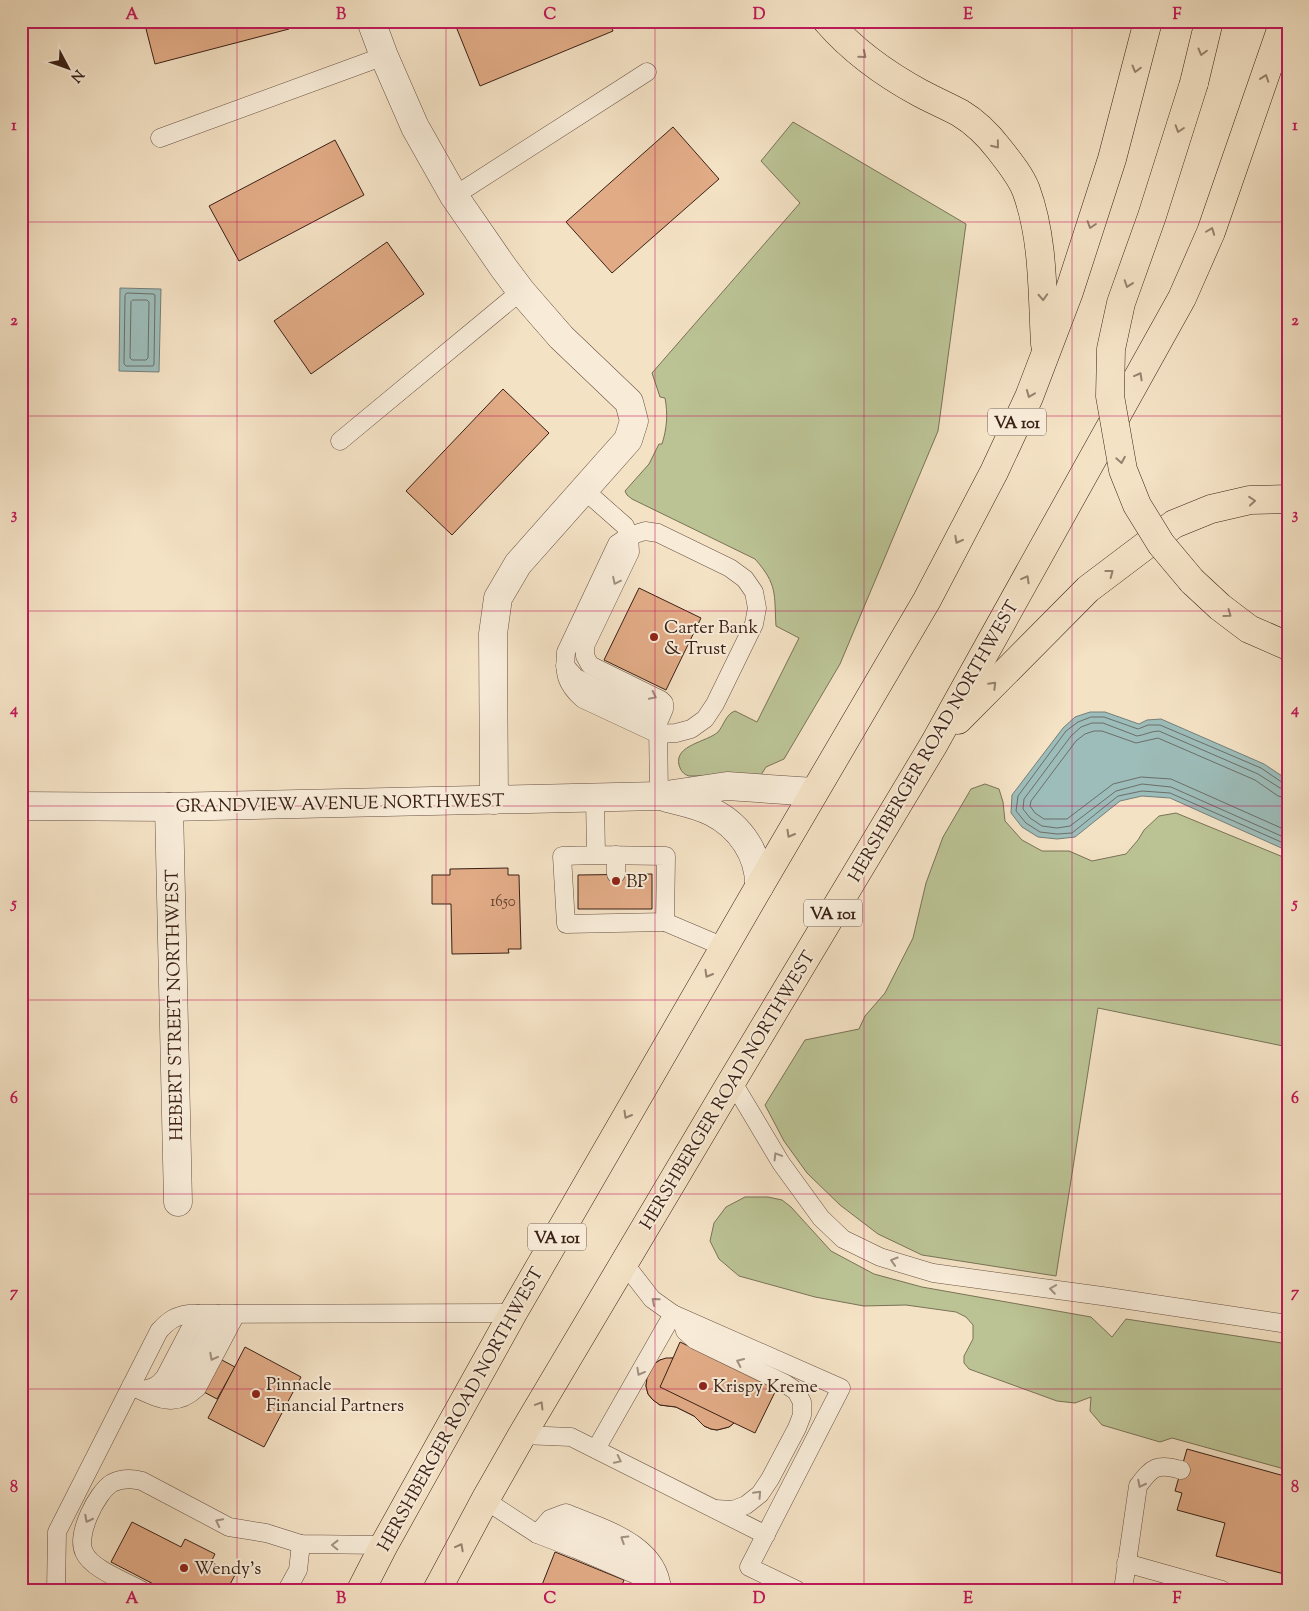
<svg xmlns="http://www.w3.org/2000/svg" width="1309" height="1611" font-family="'Sorts Mill Goudy',serif">
	<style>
		.green { fill: #bbc395; stroke: #7a7256 }
		.water { fill: #9dbdba; stroke: #757e78 }
		.lines { fill: none; stroke-linecap: round; stroke-linejoin: round }
		.shore { stroke: #6c6e68; stroke-width: 1 }
		.building { fill: #e1ab86; stroke: #3a2016 }
		.lane-casing { stroke: #685042; stroke-width: 19 }
		.street-casing { stroke: #685042; stroke-width: 29 }
		.primary-casing { stroke: #3a2016; stroke-width: 29 }
		.lane { stroke: #f8ecd9; stroke-width: 18 }
		.street { stroke: #f8ecd9; stroke-width: 28 }
		.primary { stroke: #f4e2c5; stroke-width: 28 }
		.primary-bridge-casing { stroke: #3a2016; stroke-width: 29; stroke-linecap: butt }
		.primary-bridge { stroke: #f4e2c5; stroke-width: 28 }
		.oneway { stroke: #97816e }
		.oneway2 { stroke: #a29081 }
		.grid { fill: none; stroke: #c2185b; stroke-width: 1; stroke-opacity: 0.55 }
		.poi-dot { fill: #8f2418; stroke: #f8ecd9; stroke-width: 2 }
		.labels { text-anchor: middle; stroke-width: 4; stroke-linejoin: round; paint-order: stroke }
		.number-label { font-size: 15px; fill: #644332 }
		.shield { fill: #f8ecd9; stroke: #735d50; stroke-width: 1 }
		.shield-label { font-size: 16px; font-weight: bold; fill: #3a2016 }
		.poi-label { font-size: 18px; fill: #3a2016; stroke: #f8ecd9; text-anchor: start }
		.street-label { font-size: 18px; fill: #3a2016; stroke: #f8ecd9 }
		.neatline { fill: none; stroke: #c2185b; stroke-width: 2 }
		.grid-label { font-size: 16px; text-anchor: middle; font-weight: bold; fill: #c2185b }
	</style>
	<rect width="100%" height="100%" fill="#f4e2c5"/>
	<filter id="stains"><feTurbulence type="fractalNoise" baseFrequency=".004" numOctaves="4"/><feColorMatrix values="0 0 0 0 .2 0 0 0 0 .09 0 0 0 0 .02 0 0 0 .5 -.17"/></filter>
	<radialGradient id="worn" r=".72"><stop offset=".6" stop-color="#630" stop-opacity="0"/><stop offset="1" stop-color="#630" stop-opacity=".3"/></radialGradient>
	<!-- green -->
	<g class="green">
		<path d="M 793,122 L 966,224 L 938,431 L 840,664 L 784,759 L 766,767 L 761,775 L 689,776 C 683,774 681,771 679,765 C 674,745 707,742 718,732 C 724,725 726,714 735,711 L 757,722 L 799,638 L 776,626 C 774,594 778,585 755,559 L 632,499 L 627,495 L 625,491 L 649,464 L 659,444 L 662,444 C 667,428 668,414 665,398 L 660,397 L 652,373 L 800,203 L 761,161 Z"/>
		<path d="M 985,784 L 999,789 L 1003,802 L 1005,821 L 1022,840 L 1042,851 L 1069,851 L 1092,861 L 1126,854 L 1138,840 L 1144,830 L 1159,816 L 1176,813 L 1288,859 L 1288,1047 L 1098,1008 L 1056,1276 L 922,1255 L 878,1234 L 840,1205 L 807,1173 L 784,1141 L 765,1105 L 805,1040 L 859,1029 L 865,1016 L 885,993 L 913,938 L 926,883 L 943,837 L 971,789 Z"/>
		<path d="M 745,1197 L 768,1197 L 782,1200 L 791,1207 L 831,1251 L 874,1274 L 922,1287 L 1091,1317 L 1112,1337 L 1126,1319 L 1288,1344 L 1288,1470 L 1172,1438 L 1160,1442 L 1102,1425 L 1090,1411 L 1091,1397 L 1075,1403 L 1057,1401 L 969,1369 L 964,1363 L 964,1356 L 973,1339 L 973,1325 L 966,1317 L 956,1312 L 906,1305 L 864,1306 L 815,1297 L 739,1276 L 719,1259 L 710,1241 L 714,1223 L 726,1207 Z"/>
	</g>
	<!-- water -->
	<g class="water">
		<path d="M 120,288 L 161,289 L 159,372 L 119,371 Z"/>
		<path d="M 1090,712 L 1105,712 L 1139,724 L 1147,720 L 1161,719 L 1264,764 L 1288,780 L 1288,851 L 1170,798 L 1142,796 L 1120,801 L 1075,837 L 1057,839 L 1038,837 L 1022,827 L 1011,813 L 1012,795 L 1063,728 L 1075,717 Z"/>
	</g>
	<g class="lines">
		<!-- shore -->
		<g class="shore">
			<path d="M 127,293 L 153,294 L 155,295 L 154,364 L 153,366 L 126,366 L 124,364 L 125,296 Z"/>
			<path d="M 133,300 L 147,300 L 149,302 L 148,358 L 146,360 L 132,360 L 130,358 L 131,302 Z"/>
			<path d="M 1288,784 L 1283,783 L 1261,768 L 1160,725 L 1148,725 L 1138,729 L 1104,717 L 1091,717 L 1078,722 L 1066,731 L 1018,796 L 1016,811 L 1026,823 L 1040,832 L 1057,834 L 1072,833 L 1118,796 L 1142,791 L 1170,793 L 1288,845"/>
			<path d="M 1288,790 L 1280,788 L 1258,774 L 1159,731 C 1151,731 1145,735 1137,736 L 1103,723 L 1092,723 L 1081,727 L 1071,736 L 1024,799 L 1023,809 L 1030,818 L 1042,826 L 1057,828 L 1070,826 L 1116,791 L 1142,784 L 1171,787 L 1288,839"/>
			<path d="M 1288,798 L 1278,796 L 1255,780 L 1158,738 L 1136,743 L 1102,731 L 1094,731 L 1085,734 L 1076,741 L 1031,801 L 1030,806 L 1035,813 L 1044,819 L 1067,819 L 1113,784 L 1141,777 L 1171,779 L 1288,831"/>
		</g>
	</g>
	<!-- building -->
	<g class="building">
		<path d="M 144,21 L 287,21 L 289,29 L 155,64 Z"/>
		<path d="M 461,21 L 609,21 L 613,31 L 480,86 L 455,24 Z"/>
		<path d="M 673,127 L 719,179 L 612,273 L 566,222 Z"/>
		<path d="M 335,140 L 364,195 L 239,261 L 209,206 Z"/>
		<path d="M 387,242 L 424,294 L 311,374 L 274,321 Z"/>
		<path d="M 503,389 L 549,433 L 452,535 L 406,491 Z"/>
		<path d="M 639,588 L 701,618 L 666,690 L 604,660 Z"/>
		<path d="M 508,868 L 508,875 L 519,875 L 521,949 L 508,949 L 509,953 L 452,954 L 451,904 L 432,904 L 432,875 L 450,875 L 450,869 Z"/>
		<path d="M 652,874 L 652,909 L 578,909 L 578,875 Z"/>
		<path d="M 680,1342 L 777,1388 L 755,1433 L 734,1423 L 729,1427 L 717,1430 L 711,1429 L 704,1426 L 694,1416 L 676,1407 L 660,1405 L 653,1400 L 648,1394 L 646,1386 L 647,1378 L 650,1371 L 654,1364 L 660,1360 L 673,1358 Z"/>
		<path d="M 192,1344 L 235,1367 L 217,1399 L 174,1376 Z"/>
		<path d="M 245,1347 L 301,1377 L 264,1447 L 208,1418 Z"/>
		<path d="M 666,1358 L 673,1358 L 660,1387 L 734,1423 L 729,1427 L 717,1430 L 711,1429 L 704,1426 L 694,1416 L 676,1407 L 660,1405 L 653,1400 L 648,1394 L 646,1386 L 647,1378 L 654,1364 L 660,1360 Z"/>
		<path d="M 1187,1449 L 1288,1477 L 1288,1575 L 1216,1556 L 1225,1523 L 1177,1510 L 1182,1493 L 1175,1491 Z"/>
		<path d="M 132,1522 L 181,1547 L 185,1539 L 215,1554 L 211,1562 L 235,1575 L 227,1590 L 165,1590 L 111,1562 Z"/>
		<path d="M 555,1552 L 624,1580 L 620,1590 L 540,1590 Z"/>
	</g>
	<g class="lines">
		<!-- lane casing -->
		<g class="lane-casing">
			<g id="lane">
				<path d="M 160,138 L 384,56"/>
				<path d="M 454,196 L 647,72"/>
				<path d="M 340,441 L 521,291"/>
				<path d="M 583,489 L 625,526 L 629,536 L 630,552 L 585,646 L 585,656 L 590,665 L 661,700 L 664,703 L 664,709 L 658,723 L 659,796"/>
				<path d="M 645,531 L 658,533 L 730,568 L 745,579 L 754,592 L 757,608 L 754,624 L 715,704 L 705,719 L 691,729 L 676,733 L 658,734 L 583,699 C 566,684 564,674 566,652 L 617,544 L 629,536 Z"/>
				<path d="M 565,666 L 576,678 L 652,714 L 658,723"/>
				<path d="M 595,797 L 596,855 L 666,856 L 665,922 L 566,924 L 562,856 L 596,855"/>
				<path d="M 616,855 L 616,874"/>
				<path d="M 665,922 L 724,947"/>
				<path d="M 732,1081 L 781,1163 L 821,1218 L 843,1239 L 880,1257 L 933,1273 L 1102,1296 L 1288,1324"/>
				<path d="M 624,1263 L 652,1299 L 673,1314 L 841,1388 L 749,1567 L 797,1590"/>
				<path d="M 681,1318 L 685,1331 L 695,1340 L 784,1383 L 796,1391 L 802,1402 L 802,1415 L 797,1428 L 770,1479 L 760,1494 L 746,1505 L 733,1510 L 715,1509"/>
				<path d="M 131,1386 C 156,1397 174,1410 197,1388 L 236,1314"/>
				<path d="M 141,1390 C 152,1389 158,1386 165,1377 L 198,1314"/>
				<path d="M 159,1395 C 170,1394 176,1389 183,1380 L 218,1314"/>
				<path d="M 522,1435 L 571,1437 L 766,1535"/>
				<path d="M 596,1449 L 673,1314"/>
				<path d="M 485,1500 L 537,1534 L 576,1549 L 662,1586"/>
				<path d="M 542,1533 L 569,1531 L 635,1560 L 654,1567"/>
				<path d="M 537,1534 L 550,1519 L 566,1513 C 602,1528 659,1543 662,1590"/>
				<path d="M 1126,1563 L 1222,1590"/>
				<path d="M 56,1590 L 57,1532 L 159,1331 C 169,1320 175,1316 189,1314 L 513,1313"/>
				<path d="M 141,1590 C 125,1581 91,1569 84,1552 C 76,1535 96,1493 112,1483 C 122,1478 131,1478 142,1481 L 229,1527 L 266,1533 L 301,1544 L 384,1545"/>
				<path d="M 287,1590 L 298,1570 L 301,1544"/>
				<path d="M 1123,1590 L 1138,1486 C 1152,1467 1157,1463 1181,1470"/>
			</g>
		</g>
		<!-- street casing -->
		<g class="street-casing">
			<g id="street">
				<path d="M 371,21 L 384,56 L 415,127 L 454,196 L 503,267 L 521,291 L 561,337 L 629,402 L 634,421 L 628,440 L 518,564 L 498,598 L 493,634 L 494,800"/>
				<path d="M 667,798 C 682,802 698,805 712,812 C 740,826 760,855 759,887"/>
				<path d="M 21,806 L 169,807 L 659,796 L 727,786 L 814,792"/>
				<path d="M 169,807 L 178,1202"/>
			</g>
		</g>
		<!-- primary casing -->
		<g class="primary-casing">
			<g id="primary">
				<path d="M 827,21 C 853,51 885,74 920,93 C 933,100 947,106 960,113 C 975,122 989,136 999,149 C 1009,162 1020,175 1026,190 C 1044,239 1042,293 1045,344"/>
				<path d="M 1194,83 L 1209,21"/>
				<path d="M 1192,581 L 1220,607 L 1249,629 L 1288,646"/>
				<path d="M 958,720 L 1088,589 L 1174,524 L 1211,509 L 1250,500 L 1288,499"/>
				<path d="M 361,1590 L 384,1545 L 513,1313 L 759,887 L 927,600 L 994,472 L 1029,397 L 1069,292 L 1112,159 L 1148,21"/>
				<path d="M 437,1590 L 485,1500 L 522,1435 L 732,1081 L 934,744 L 1182,298 L 1211,232 L 1284,21"/>
			</g>
		</g>
		<!-- lane -->
		<use href="#lane" class="lane"/>
		<!-- street -->
		<use href="#street" class="street"/>
		<!-- primary -->
		<use href="#primary" class="primary"/>
		<!-- primary-bridge casing -->
		<g class="primary-bridge-casing">
			<path id="primary-bridge" d="M 1192,581 L 1161,544 L 1137,505 L 1123,470 L 1110,396 L 1111,349 L 1121,303 L 1152,216 L 1194,83"/>
		</g>
		<!-- primary-bridge -->
		<use href="#primary-bridge" class="primary-bridge"/>
	</g>
	<!-- one-way arrows -->
	<defs><path id="oneway-chevron" d="M-2-3.5L2.5 0L-2 3.5" fill="none" stroke-width="1.6" stroke-linecap="round" stroke-linejoin="round" transform="scale(1.25)"/></defs>
	<g class="oneway">
		<use href="#oneway-chevron" transform="translate(1202 52) rotate(105)"/>
		<use href="#oneway-chevron" transform="translate(863 55) rotate(40)"/>
		<use href="#oneway-chevron" transform="translate(1136 69) rotate(105)"/>
		<use href="#oneway-chevron" transform="translate(1265 78) rotate(-71)"/>
		<use href="#oneway-chevron" transform="translate(1179 129) rotate(108)"/>
		<use href="#oneway-chevron" transform="translate(996 145) rotate(51)"/>
		<use href="#oneway-chevron" transform="translate(1091 225) rotate(108)"/>
		<use href="#oneway-chevron" transform="translate(1211 231) rotate(-69)"/>
		<use href="#oneway-chevron" transform="translate(1128 284) rotate(109)"/>
		<use href="#oneway-chevron" transform="translate(1043 297) rotate(87)"/>
		<use href="#oneway-chevron" transform="translate(1139 376) rotate(-61)"/>
		<use href="#oneway-chevron" transform="translate(1030 394) rotate(112)"/>
		<use href="#oneway-chevron" transform="translate(1121 460) rotate(80)"/>
		<use href="#oneway-chevron" transform="translate(1252 501) rotate(-5)"/>
		<use href="#oneway-chevron" transform="translate(958 540) rotate(118)"/>
		<use href="#oneway-chevron" transform="translate(1110 573) rotate(-37)"/>
		<use href="#oneway-chevron" transform="translate(1026 579) rotate(-61)"/>
		<use href="#oneway-chevron" transform="translate(1228 614) rotate(36)"/>
		<use href="#oneway-chevron" transform="translate(993 685) rotate(-45)"/>
		<use href="#oneway-chevron" transform="translate(790 834) rotate(120)"/>
		<use href="#oneway-chevron" transform="translate(708 974) rotate(120)"/>
		<use href="#oneway-chevron" transform="translate(627 1115) rotate(120)"/>
		<use href="#oneway-chevron" transform="translate(540 1405) rotate(-59)"/>
		<use href="#oneway-chevron" transform="translate(460 1547) rotate(-62)"/>
	</g>
	<g class="oneway2">
		<use href="#oneway-chevron" transform="translate(616 581) rotate(116)"/>
		<use href="#oneway-chevron" transform="translate(653 696) rotate(26)"/>
		<use href="#oneway-chevron" transform="translate(777 1156) rotate(-121)"/>
		<use href="#oneway-chevron" transform="translate(894 1261) rotate(-163)"/>
		<use href="#oneway-chevron" transform="translate(1053 1289) rotate(-172)"/>
		<use href="#oneway-chevron" transform="translate(655 1301) rotate(-140)"/>
		<use href="#oneway-chevron" transform="translate(213 1357) rotate(118)"/>
		<use href="#oneway-chevron" transform="translate(740 1362) rotate(-155)"/>
		<use href="#oneway-chevron" transform="translate(640 1372) rotate(119)"/>
		<use href="#oneway-chevron" transform="translate(618 1460) rotate(26)"/>
		<use href="#oneway-chevron" transform="translate(1141 1484) rotate(117)"/>
		<use href="#oneway-chevron" transform="translate(758 1494) rotate(-47)"/>
		<use href="#oneway-chevron" transform="translate(88 1519) rotate(117)"/>
		<use href="#oneway-chevron" transform="translate(219 1522) rotate(-153)"/>
		<use href="#oneway-chevron" transform="translate(624 1539) rotate(-148)"/>
		<use href="#oneway-chevron" transform="translate(335 1545) rotate(-179)"/>
	</g>
	<!-- grid -->
	<path class="grid" d="M 237,21 L 237,1590M 446,21 L 446,1590M 655,21 L 655,1590M 864,21 L 864,1590M 1072,21 L 1072,1590M 21,222 L 1288,222M 21,416 L 1288,416M 21,611 L 1288,611M 21,806 L 1288,806M 21,1000 L 1288,1000M 21,1194 L 1288,1194M 21,1389 L 1288,1389"/>
	<!-- markers -->
	<g class="poi-dot">
		<circle cx="654" cy="637" r="5"/>
		<circle cx="616" cy="881" r="5"/>
		<circle cx="703" cy="1386" r="5"/>
		<circle cx="256" cy="1394" r="5"/>
		<circle cx="184" cy="1568" r="5"/>
	</g>
	<g class="labels">
		<!-- number labels -->
		<g class="number-label">
			<text x="503" y="906">1650</text>
		</g>
		<!-- shield labels -->
		<g class="shield">
			<rect x="988" y="408.5" width="58" height="27" rx="4"/>
			<rect x="804" y="899.5" width="58" height="27" rx="4"/>
			<rect x="528" y="1223.5" width="58" height="27" rx="4"/>
		</g>
		<g class="shield-label">
			<text x="1017" y="428">VA 101</text>
			<text x="833" y="919">VA 101</text>
			<text x="557" y="1243">VA 101</text>
		</g>
		<!-- poi labels -->
		<g class="poi-label">
			<text x="664" y="633">Carter Bank<tspan x="664" dy="21">&amp; Trust</tspan></text>
			<text x="626" y="887">BP</text>
			<text x="266" y="1390">Pinnacle<tspan x="266" dy="21">Financial Partners</tspan></text>
			<text x="713" y="1392">Krispy Kreme</text>
			<text x="194" y="1574">Wendy's</text>
		</g>
		<!-- street labels -->
		<g class="street-label">
			<text transform="translate(933 741) rotate(-60)" y="6">HERSHBERGER ROAD NORTHWEST</text>
			<text transform="translate(340 803) rotate(-1)" y="6">GRANDVIEW AVENUE NORTHWEST</text>
			<text transform="translate(174 1005) rotate(-91)" y="6">HEBERT STREET NORTHWEST</text>
			<text transform="translate(727 1090) rotate(-59)" y="6">HERSHBERGER ROAD NORTHWEST</text>
			<text transform="translate(460 1409) rotate(-61)" y="6">HERSHBERGER ROAD NORTHWEST</text>
		</g>
	</g>
	<!-- margin -->
	<rect width="1309" height="1611" fill="none" stroke="#f4e2c5" stroke-width="55"/>
	<!-- north arrow -->
	<g transform="translate(68 68) rotate(131)" stroke="#f8ecd9" stroke-width="4" paint-order="stroke">
	<path d="M0-4L9 19L0 12L-9 19Z" fill="#3a2016"/>
	<text y="-8" font-size="14" font-weight="bold" text-anchor="middle" fill="#3a2016">N</text>
	</g>
	<rect x="28" y="28" width="1254" height="1556" class="neatline"/>
	<g class="grid-label">
		<text x="132" y="19">A</text>
		<text x="341" y="19">B</text>
		<text x="550" y="19">C</text>
		<text x="759" y="19">D</text>
		<text x="968" y="19">E</text>
		<text x="1177" y="19">F</text>
		<text x="14" y="130">1</text>
		<text x="1295" y="130">1</text>
		<text x="14" y="325">2</text>
		<text x="1295" y="325">2</text>
		<text x="14" y="519">3</text>
		<text x="1295" y="519">3</text>
		<text x="14" y="714">4</text>
		<text x="1295" y="714">4</text>
		<text x="14" y="908">5</text>
		<text x="1295" y="908">5</text>
		<text x="14" y="1103">6</text>
		<text x="1295" y="1103">6</text>
		<text x="14" y="1297">7</text>
		<text x="1295" y="1297">7</text>
		<text x="14" y="1492">8</text>
		<text x="1295" y="1492">8</text>
		<text x="132" y="1603">A</text>
		<text x="341" y="1603">B</text>
		<text x="550" y="1603">C</text>
		<text x="759" y="1603">D</text>
		<text x="968" y="1603">E</text>
		<text x="1177" y="1603">F</text>
	</g>
	<rect width="100%" height="100%" filter="url(#stains)"/>
	<rect width="100%" height="100%" fill="url(#worn)"/>
</svg>
